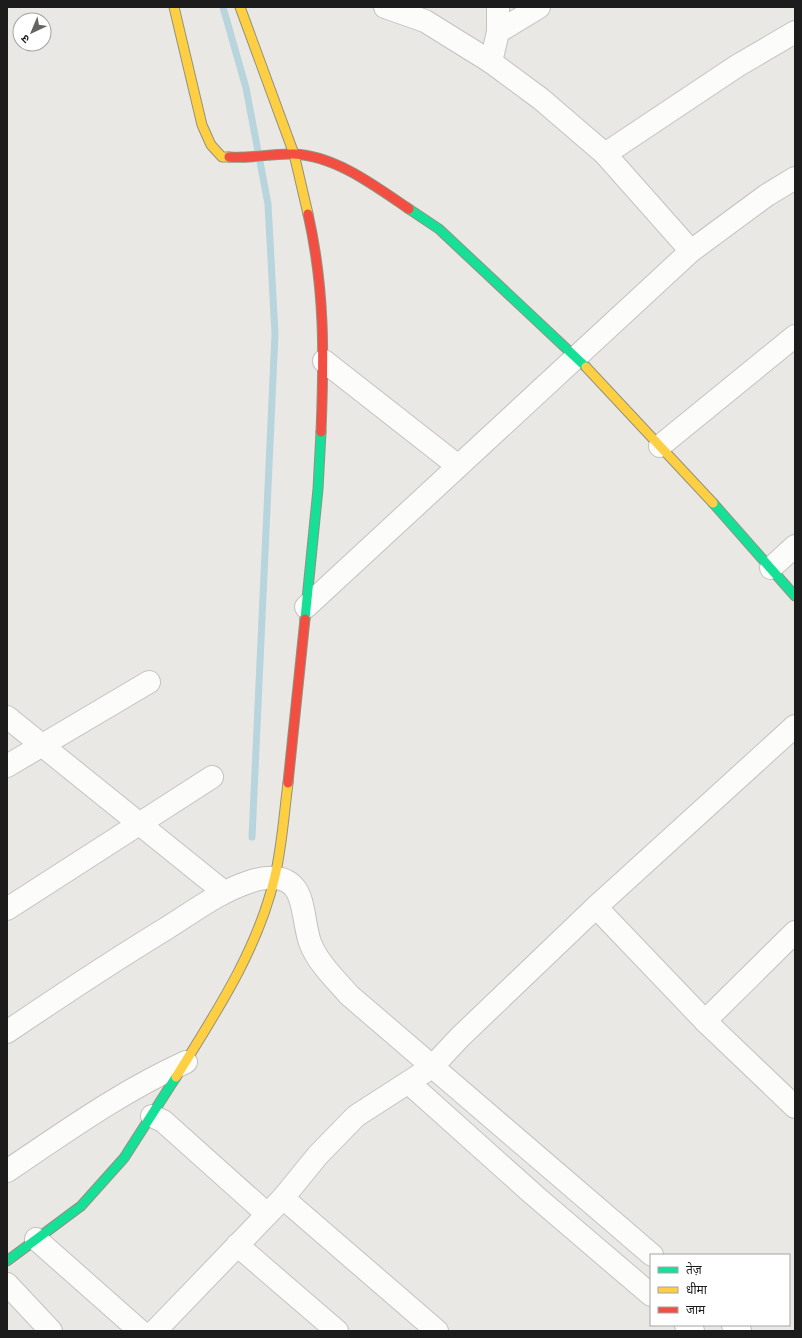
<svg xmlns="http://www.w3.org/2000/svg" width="802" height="1338" font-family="'Open Sans','Noto Sans Devanagari',sans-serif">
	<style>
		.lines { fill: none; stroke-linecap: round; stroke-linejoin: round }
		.stream { stroke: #b8d4dd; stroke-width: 7 }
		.street-casing { stroke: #c3c2c0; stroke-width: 24 }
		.fast-casing { stroke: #91937d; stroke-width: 11 }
		.slow-casing { stroke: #91937d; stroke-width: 11 }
		.jam-casing { stroke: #91937d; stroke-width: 11 }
		.street { stroke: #fcfcfb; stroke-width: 22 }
		.fast { stroke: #16e098; stroke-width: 9 }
		.slow { stroke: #ffcf43; stroke-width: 9 }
		.jam { stroke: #f24e42; stroke-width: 9 }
	</style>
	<rect width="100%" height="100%" fill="#eae8e4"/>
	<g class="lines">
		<!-- stream -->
		<path class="stream" d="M 223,7 L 246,88 L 268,204 L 275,334 L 252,837"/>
		<!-- street casing -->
		<g class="street-casing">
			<g id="street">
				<path d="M 385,7 L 425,21 L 491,62 L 541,99 L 605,154 L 691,251"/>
				<path d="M 498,32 L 539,7"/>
				<path d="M 491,62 L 498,32 L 498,7"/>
				<path d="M 605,154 L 737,66 L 795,32"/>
				<path d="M 324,361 L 458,466"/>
				<path d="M 660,446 L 795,336"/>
				<path d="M 771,568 L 795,546"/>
				<path d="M 306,607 L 691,251 L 767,195 L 795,178"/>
				<path d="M 7,717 L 224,892"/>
				<path d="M 7,766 L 149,682"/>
				<path d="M 596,907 L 705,1021 L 795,1107"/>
				<path d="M 7,909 L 212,777"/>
				<path d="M 705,1021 L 795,932"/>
				<path d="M 7,1032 C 60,996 113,961 167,928 C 194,911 219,892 249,882 C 263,877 283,874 294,887 C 305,899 304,929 311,945 C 319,964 336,980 349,995 L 652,1255"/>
				<path d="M 409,1083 L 534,1195 L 651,1295"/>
				<path d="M 152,1116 L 163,1121 L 267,1214"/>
				<path d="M 7,1171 C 65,1132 122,1091 186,1062"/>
				<path d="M 283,1198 L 437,1331"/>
				<path d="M 36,1239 L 140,1331"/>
				<path d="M 237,1245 L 337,1331"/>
				<path d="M 7,1284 L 51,1331"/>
				<path d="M 686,1325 L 693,1331"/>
				<path d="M 733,1325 L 740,1331"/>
				<path d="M 155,1331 L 283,1198 L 318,1155 L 356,1116 L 432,1067 L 460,1037 L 596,907 L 795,726"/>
			</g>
		</g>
		<!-- fast casing -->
		<g class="fast-casing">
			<g id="fast">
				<path d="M 409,209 L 439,229 L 586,367"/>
				<path d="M 713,503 L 795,596"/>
				<path d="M 305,619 L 318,489 L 321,432"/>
				<path d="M 7,1261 L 81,1206 L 124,1158 L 176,1077"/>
			</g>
		</g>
		<!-- slow casing -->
		<g class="slow-casing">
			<g id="slow">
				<path d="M 174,7 L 202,125 L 211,145 L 222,157 L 229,157"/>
				<path d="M 240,7 L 294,154 L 308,214"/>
				<path d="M 586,367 L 713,503"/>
				<path d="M 176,1077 C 215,1014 258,950 275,876 C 282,846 284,814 288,783"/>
			</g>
		</g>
		<!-- jam casing -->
		<g class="jam-casing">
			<g id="jam">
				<path d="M 229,157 C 251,159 272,153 294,154 C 336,156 375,186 409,209"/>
				<path d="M 308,214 C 325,289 324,356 321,432"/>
				<path d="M 288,783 L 305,619"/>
			</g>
		</g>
		<!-- street -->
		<use href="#street" class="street"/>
		<!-- fast -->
		<use href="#fast" class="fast"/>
		<!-- slow -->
		<use href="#slow" class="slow"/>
		<!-- jam -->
		<use href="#jam" class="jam"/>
	</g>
	<!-- border -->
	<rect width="802" height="1338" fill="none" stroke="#1c1c1c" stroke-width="16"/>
	<!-- legend -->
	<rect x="650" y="1254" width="140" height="72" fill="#ffffff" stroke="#a4a4a4"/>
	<rect x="658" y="1267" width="20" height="6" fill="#16e098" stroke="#a4a4a4"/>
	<text x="686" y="1274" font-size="12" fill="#1c1c1c">तेज़</text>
	<rect x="658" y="1287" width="20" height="6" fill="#ffcf43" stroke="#a4a4a4"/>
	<text x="686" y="1294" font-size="12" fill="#1c1c1c">धीमा</text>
	<rect x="658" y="1307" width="20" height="6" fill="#f24e42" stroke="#a4a4a4"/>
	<text x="686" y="1314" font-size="12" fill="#1c1c1c">जाम</text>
	<!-- north arrow -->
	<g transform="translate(32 32) rotate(224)"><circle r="19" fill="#ffffff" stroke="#a4a4a4"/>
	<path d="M0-3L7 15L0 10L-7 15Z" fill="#646362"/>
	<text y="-6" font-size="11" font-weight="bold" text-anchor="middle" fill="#1c1c1c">उ</text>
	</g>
</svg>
